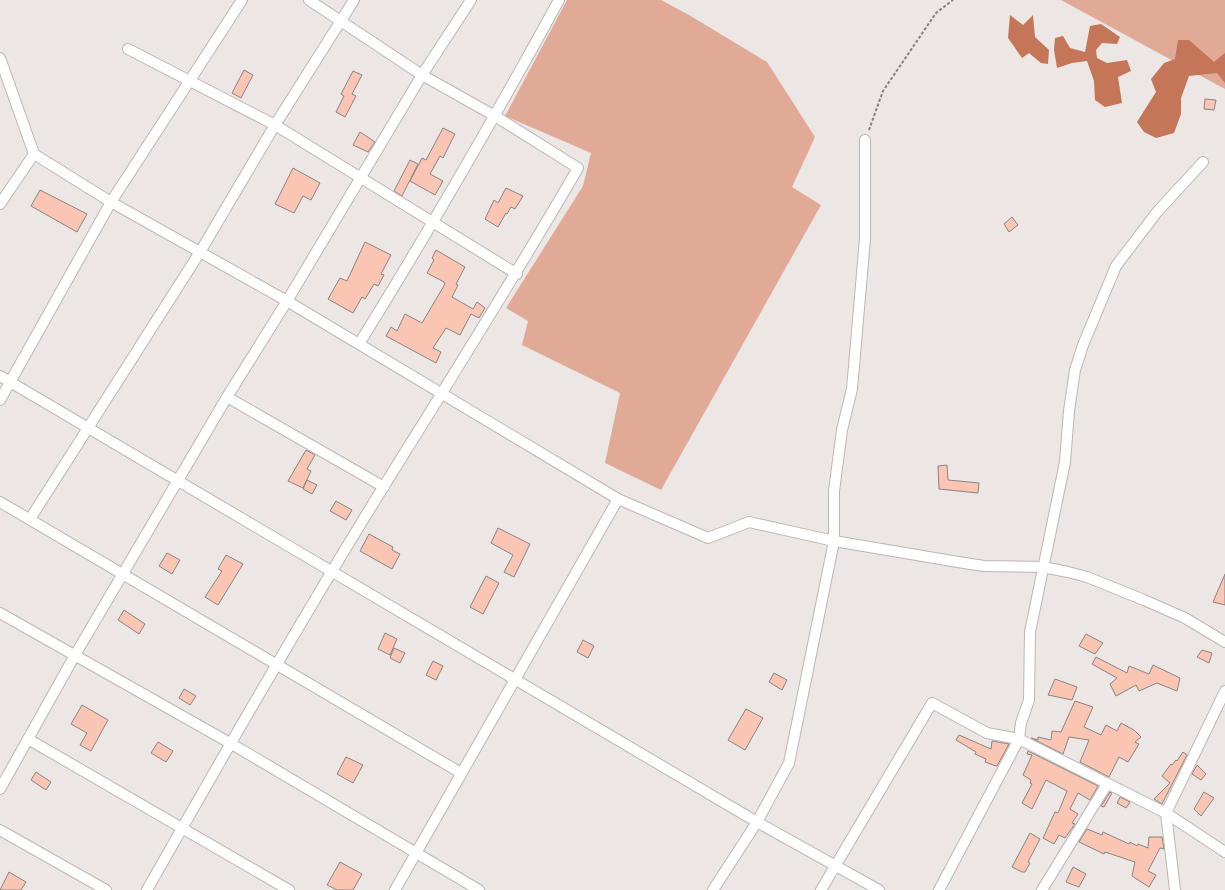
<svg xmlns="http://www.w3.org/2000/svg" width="1225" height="890" font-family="'Work Sans',sans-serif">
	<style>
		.green { fill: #e0aa96 }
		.water { fill: #c57558 }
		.building { fill: #fac5b3; stroke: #898482 }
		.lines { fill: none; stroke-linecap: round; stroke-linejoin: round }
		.minor-casing { stroke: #bcb6b4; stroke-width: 12 }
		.path { stroke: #858180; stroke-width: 2; stroke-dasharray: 3 2; stroke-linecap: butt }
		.minor { stroke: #fff; stroke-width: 10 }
	</style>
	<rect width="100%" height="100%" fill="#ece6e4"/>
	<!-- green -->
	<g class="green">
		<path d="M 567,0 L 661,0 L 689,15 L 767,62 L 815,137 L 792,187 L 821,205 L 661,490 L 605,463 L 620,393 L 522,345 L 528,321 L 506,308 L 583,186 L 591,153 L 505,116 Z"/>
		<path d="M 1061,0 L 1225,0 L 1225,89 Z"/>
	</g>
	<!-- water -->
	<g class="water">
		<path d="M 1010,15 L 1023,25 L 1033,15 L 1035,37 L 1049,50 L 1048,64 L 1041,63 L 1029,53 L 1022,58 L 1008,38 Z"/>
		<path d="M 1101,24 L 1120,37 L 1117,44 L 1102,43 L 1096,50 L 1097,58 L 1107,63 L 1127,60 L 1131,71 L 1118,77 L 1122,103 L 1105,107 L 1095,100 L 1094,81 L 1087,61 L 1072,63 L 1057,68 L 1054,50 L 1055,38 L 1063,36 L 1070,48 L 1085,52 L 1090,26 Z"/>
		<path d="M 1178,40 L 1189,40 L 1214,62 L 1225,53 L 1225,83 L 1217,73 L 1189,76 L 1181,98 L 1181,114 L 1174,133 L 1156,138 L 1144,132 L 1137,122 L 1156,92 L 1151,79 L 1164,63 L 1175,59 Z"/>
	</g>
	<!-- building -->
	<g class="building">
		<path d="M 244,70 L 253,75 L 241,98 L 232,93 Z"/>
		<path d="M 353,71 L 362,75 L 352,94 L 356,96 L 345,117 L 336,112 L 344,96 L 341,94 Z"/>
		<path d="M 1205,99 L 1216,100 L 1214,110 L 1204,109 Z"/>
		<path d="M 443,128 L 455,134 L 443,158 L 440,156 L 430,174 L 443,181 L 435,195 L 410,181 L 422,158 L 426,160 Z"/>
		<path d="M 360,132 L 375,142 L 368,152 L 353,145 Z"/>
		<path d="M 410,160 L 418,164 L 402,196 L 394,191 Z"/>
		<path d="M 293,168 L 320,183 L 311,200 L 303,196 L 294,213 L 275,204 Z"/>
		<path d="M 506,188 L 523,196 L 515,209 L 511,207 L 507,214 L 506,213 L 498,227 L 485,219 L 494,200 L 498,203 Z"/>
		<path d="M 40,190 L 87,214 L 77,232 L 31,206 Z"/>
		<path d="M 1012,217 L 1018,225 L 1009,232 L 1004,224 Z"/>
		<path d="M 365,242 L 391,255 L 381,274 L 384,275 L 378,286 L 374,284 L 365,299 L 362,297 L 353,313 L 328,299 L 340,278 L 347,281 Z"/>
		<path d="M 436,250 L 465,267 L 456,284 L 458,285 L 452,297 L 473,309 L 477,302 L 485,308 L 479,318 L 471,314 L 460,335 L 446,328 L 433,348 L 441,352 L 436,363 L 386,336 L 391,327 L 397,331 L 405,314 L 422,323 L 445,284 L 444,282 L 427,273 L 434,260 L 432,258 Z"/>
		<path d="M 306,450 L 315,455 L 307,469 L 311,471 L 303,488 L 288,481 Z"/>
		<path d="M 947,465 L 948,480 L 979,483 L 978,493 L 939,489 L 938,466 Z"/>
		<path d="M 307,480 L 317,485 L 312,494 L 303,489 Z"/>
		<path d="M 336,501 L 352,510 L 346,520 L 330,511 Z"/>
		<path d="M 498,528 L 530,544 L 514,577 L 504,572 L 513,555 L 491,543 Z"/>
		<path d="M 369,534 L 393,547 L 392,550 L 400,554 L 392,569 L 360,551 Z"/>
		<path d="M 167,553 L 180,560 L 172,574 L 159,566 Z"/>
		<path d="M 226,555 L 243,564 L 218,605 L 205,597 L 222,571 L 218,569 Z"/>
		<path d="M 1225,574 L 1225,605 L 1213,602 Z"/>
		<path d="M 486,576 L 499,583 L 483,614 L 470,607 Z"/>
		<path d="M 124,610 L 145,624 L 139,634 L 118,620 Z"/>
		<path d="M 385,633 L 397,639 L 390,655 L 378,649 Z"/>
		<path d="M 1086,634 L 1103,643 L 1095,654 L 1079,646 Z"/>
		<path d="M 583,640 L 594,646 L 588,658 L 577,652 Z"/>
		<path d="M 394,648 L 405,653 L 400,663 L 390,658 Z"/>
		<path d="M 1202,650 L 1212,653 L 1209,663 L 1197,657 Z"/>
		<path d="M 1096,657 L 1127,673 L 1129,666 L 1149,674 L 1153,665 L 1180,678 L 1177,691 L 1157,683 L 1139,691 L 1136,685 L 1116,696 L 1110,684 L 1117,678 L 1092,664 Z"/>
		<path d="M 433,661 L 443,666 L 436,680 L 426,675 Z"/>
		<path d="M 774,673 L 787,680 L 782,690 L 769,682 Z"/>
		<path d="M 1055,679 L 1077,687 L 1072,700 L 1048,695 Z"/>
		<path d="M 184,689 L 196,696 L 190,705 L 179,698 Z"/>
		<path d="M 1075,701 L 1093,707 L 1084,727 L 1101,735 L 1106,725 L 1117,731 L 1121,723 L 1134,730 L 1141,737 L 1135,742 L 1139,744 L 1128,762 L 1119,757 L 1109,777 L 1080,762 L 1089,740 L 1069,737 L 1063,754 L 1031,738 L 1038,740 L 1038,737 L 1051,740 L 1052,731 L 1061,732 Z"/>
		<path d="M 82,705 L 108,720 L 91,751 L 80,745 L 87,733 L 71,724 Z"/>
		<path d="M 746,709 L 763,718 L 745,750 L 728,740 Z"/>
		<path d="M 959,735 L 991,749 L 992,741 L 1009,744 L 997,766 L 996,766 L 985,762 L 986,759 L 975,754 L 976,752 L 956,740 Z"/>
		<path d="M 158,742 L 173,751 L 166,762 L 151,753 Z"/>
		<path d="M 1028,751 L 1098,786 L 1090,800 L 1078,793 L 1070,809 L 1078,814 L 1072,823 L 1075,824 L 1065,838 L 1059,835 L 1054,844 L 1043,838 L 1055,812 L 1058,813 L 1067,791 L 1046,780 L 1032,809 L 1022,803 L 1032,784 L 1030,783 L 1031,780 L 1023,775 L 1032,755 L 1027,754 Z"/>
		<path d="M 1183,752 L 1187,755 L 1162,804 L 1154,799 L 1170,783 L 1162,776 L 1171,764 L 1172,765 L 1176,760 L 1177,761 Z"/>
		<path d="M 346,757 L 363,765 L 353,783 L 337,774 Z"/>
		<path d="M 1197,765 L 1206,774 L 1201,780 L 1192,774 Z"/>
		<path d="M 36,772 L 51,782 L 46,790 L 31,780 Z"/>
		<path d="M 1110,792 L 1112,793 L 1104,807 L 1101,806 Z"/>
		<path d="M 1204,792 L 1214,798 L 1201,816 L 1194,809 Z"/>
		<path d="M 1120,797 L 1130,802 L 1126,808 L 1117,803 Z"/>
		<path d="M 1087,829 L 1102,835 L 1103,832 L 1129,844 L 1130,842 L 1137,846 L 1138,844 L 1148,848 L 1149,837 L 1162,837 L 1164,849 L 1160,848 L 1148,871 L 1156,875 L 1149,887 L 1132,876 L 1135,862 L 1105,852 L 1104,854 L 1079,842 Z"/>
		<path d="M 1030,833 L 1040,839 L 1028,862 L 1030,863 L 1025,872 L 1022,872 L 1012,867 Z"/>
		<path d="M 340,862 L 362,874 L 353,890 L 337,890 L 327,885 Z"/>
		<path d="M 1073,867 L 1086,874 L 1079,887 L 1066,882 Z"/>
		<path d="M 9,872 L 26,882 L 21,890 L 0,890 Z"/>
	</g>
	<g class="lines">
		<!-- minor casing -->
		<g class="minor-casing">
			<g id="minor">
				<path d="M 128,49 L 275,125 L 517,274"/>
				<path d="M 0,58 L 34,154 L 111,202 L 287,301 L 618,499 L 708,538 L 749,522 L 834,541 L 958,562 L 984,566 L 1043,567 L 1068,572 L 1087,577 L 1144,600 L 1185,618 L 1225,642"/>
				<path d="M 0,204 L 34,154"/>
				<path d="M 359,344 C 429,231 495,117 559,0"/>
				<path d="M 0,376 L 757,822 L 879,890"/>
				<path d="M 0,400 L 111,202 L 242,0"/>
				<path d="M 384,487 L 227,397 L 287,301 L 422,75 L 471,0"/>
				<path d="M 0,502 L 461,773"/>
				<path d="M 30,519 L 200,252 L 275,125 L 354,0"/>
				<path d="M 0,613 L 230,743 L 479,890"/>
				<path d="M 28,739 L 289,890"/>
				<path d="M 0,789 L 75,655 L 227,397"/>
				<path d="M 0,830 L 106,890"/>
				<path d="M 147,890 C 224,754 302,618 384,486 C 450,380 516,275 578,168 L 495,116 L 422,75 L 309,0"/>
				<path d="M 395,890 L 618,499"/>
				<path d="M 713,890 L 757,822 L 789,763 L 834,541 L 834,491 L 842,430 L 852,389 L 865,239 L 865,140"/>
				<path d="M 821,890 L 932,703 L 987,733 L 1019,739 L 1166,813 L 1225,852"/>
				<path d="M 939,890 L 1019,739 L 1021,723 L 1029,700 L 1030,632 L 1065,462 L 1069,411 L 1075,370 L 1083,345 L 1116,266 L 1157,212 L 1203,162"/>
				<path d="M 1042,890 L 1107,784"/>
				<path d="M 1175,890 L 1166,813 L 1225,691"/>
			</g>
		</g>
		<!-- path -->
		<path class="path" d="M 869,130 L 883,91 L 936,13 L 953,0"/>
		<!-- minor -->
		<use href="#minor" class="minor"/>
	</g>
</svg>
